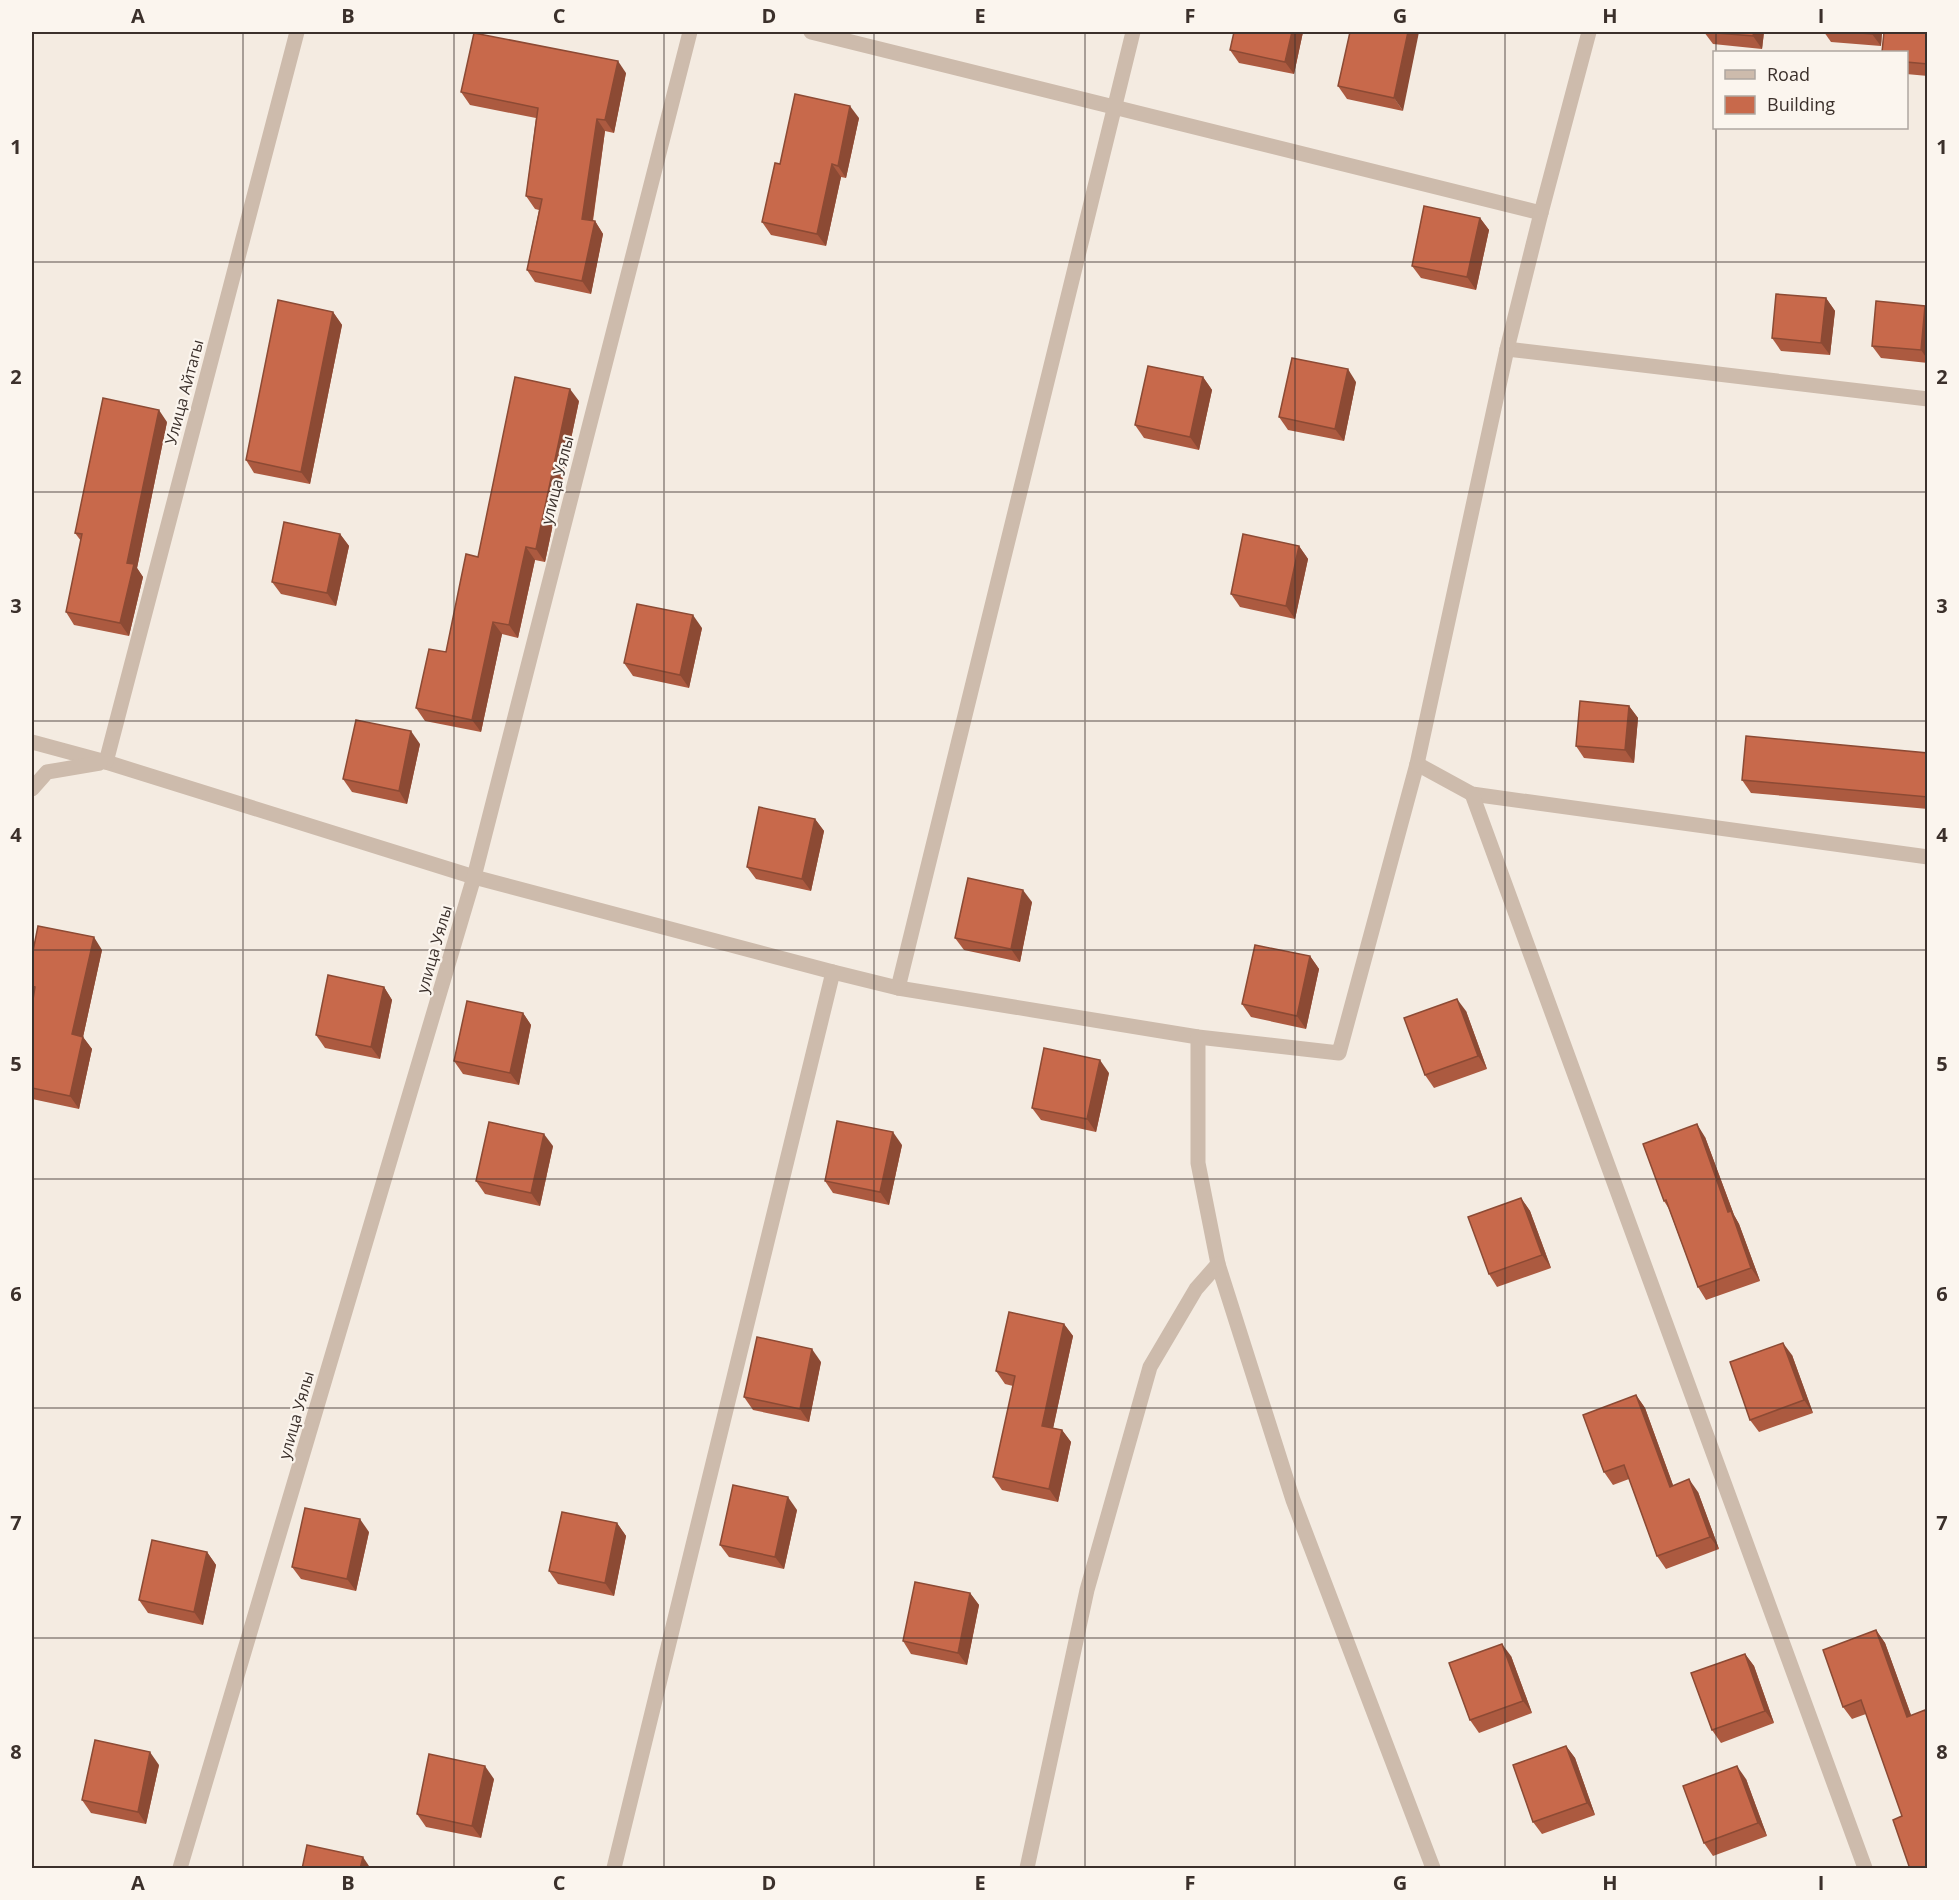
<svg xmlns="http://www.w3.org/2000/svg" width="1959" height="1900" font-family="'Open Sans',sans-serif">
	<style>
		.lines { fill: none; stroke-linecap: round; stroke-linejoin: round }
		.street { stroke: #cdbbac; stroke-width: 15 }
		.wall { fill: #ac5a40 }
		.shaded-wall { fill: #8c4a34 }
		.building { fill: #c8694b; stroke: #8c4a34; stroke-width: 1.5 }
		.grid { fill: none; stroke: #3b302b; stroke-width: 1.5; stroke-opacity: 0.55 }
		.labels { text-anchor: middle; stroke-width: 4.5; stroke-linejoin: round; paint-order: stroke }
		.street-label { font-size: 16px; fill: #3b302b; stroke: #fbf5ee }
		.neatline { fill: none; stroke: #3b302b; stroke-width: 2 }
		.grid-label { font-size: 20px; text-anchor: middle; font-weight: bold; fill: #3b302b }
	</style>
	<rect width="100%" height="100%" fill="#f4ebe1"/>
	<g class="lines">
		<!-- street -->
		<g class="street">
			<path d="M 811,32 L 1541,213"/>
			<path d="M 1507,349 L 1928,399"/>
			<path d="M 32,742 L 106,762 L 474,877 L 833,972 L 898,988 L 1198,1037 L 1339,1053 L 1417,764 L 1507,349 L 1541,213 L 1589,32"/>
			<path d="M 106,762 L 297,32"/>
			<path d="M 1417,764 L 1472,794 L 1928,857"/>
			<path d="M 32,789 L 47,772 L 100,763"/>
			<path d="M 1472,794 L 1865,1868"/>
			<path d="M 898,988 L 1133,32"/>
			<path d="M 1198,1037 L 1198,1163 L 1218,1264 L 1293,1500 L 1433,1868"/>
			<path d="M 180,1868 L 474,877 L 690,32"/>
			<path d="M 614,1868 L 833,972"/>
			<path d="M 1027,1868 L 1087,1590 L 1150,1367 L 1196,1289 L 1218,1264"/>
		</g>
	</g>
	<!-- wall -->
	<g class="wall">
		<path d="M 1303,32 L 1294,74 L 1239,63 L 1230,50 Z"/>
		<path d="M 1350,32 L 1403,111 L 1347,99 L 1338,86 Z"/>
		<path d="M 1704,32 L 1764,32 L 1762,49 L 1713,44 Z"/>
		<path d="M 1824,32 L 1882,32 L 1881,46 L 1831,42 Z"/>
		<path d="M 1928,32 L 1928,76 L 1906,74 L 1906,52 Z"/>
		<path d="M 626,73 L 614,133 L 605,131 L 593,221 L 595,221 L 603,234 L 591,294 L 535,282 L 527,270 L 539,210 L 535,209 L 526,196 L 536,118 L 470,105 L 461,92 Z"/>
		<path d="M 859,118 L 846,178 L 841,177 L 826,246 L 771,235 L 762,222 L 780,164 Z"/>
		<path d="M 1480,218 L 1489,230 L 1476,290 L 1421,278 L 1412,266 Z"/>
		<path d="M 1826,298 L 1835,311 L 1830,355 L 1781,351 L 1772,338 Z"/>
		<path d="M 1928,309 L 1928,363 L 1881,358 L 1872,346 Z"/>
		<path d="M 333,312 L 342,325 L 310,484 L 254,473 L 246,460 Z"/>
		<path d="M 1203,377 L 1212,390 L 1199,450 L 1144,438 L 1135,425 Z"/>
		<path d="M 1356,382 L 1344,441 L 1288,430 L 1279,417 Z"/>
		<path d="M 579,401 L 545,562 L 535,560 L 518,638 L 502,634 L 481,732 L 425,721 L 416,708 L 446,652 L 478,557 Z"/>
		<path d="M 167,422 L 137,568 L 143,577 L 129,636 L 74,625 L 66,612 L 81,541 L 75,533 Z"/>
		<path d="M 340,534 L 349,546 L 336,606 L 281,594 L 272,582 Z"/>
		<path d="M 1299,546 L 1308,559 L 1295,619 L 1240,607 L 1231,594 Z"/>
		<path d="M 702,628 L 689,688 L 633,676 L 624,663 Z"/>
		<path d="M 1629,706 L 1638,718 L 1634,763 L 1584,758 L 1576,746 Z"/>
		<path d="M 420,744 L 407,804 L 352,792 L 343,779 Z"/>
		<path d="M 1928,753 L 1928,809 L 1751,793 L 1742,780 Z"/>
		<path d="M 815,819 L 824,831 L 811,891 L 756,879 L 747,867 Z"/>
		<path d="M 1032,902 L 1020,962 L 964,950 L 955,938 Z"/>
		<path d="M 102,950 L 83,1037 L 92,1049 L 79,1109 L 32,1099 L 32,1006 L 33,997 L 32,994 L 32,956 Z"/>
		<path d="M 1310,956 L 1319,969 L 1306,1029 L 1251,1017 L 1242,1004 Z"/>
		<path d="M 384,987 L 392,1000 L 380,1059 L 325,1048 L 316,1035 Z"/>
		<path d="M 1466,1011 L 1487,1069 L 1434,1088 L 1425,1075 Z"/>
		<path d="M 523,1013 L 531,1025 L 519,1085 L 463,1074 L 454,1061 Z"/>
		<path d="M 1109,1073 L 1096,1132 L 1041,1120 L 1032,1108 Z"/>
		<path d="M 1705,1137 L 1734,1215 L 1739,1224 L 1760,1281 L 1706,1300 L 1698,1287 L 1669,1209 L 1664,1201 Z"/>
		<path d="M 902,1145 L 889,1205 L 833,1193 L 825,1181 Z"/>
		<path d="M 553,1146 L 540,1206 L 485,1194 L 476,1181 Z"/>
		<path d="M 1521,1198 L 1530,1211 L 1551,1268 L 1497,1287 L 1489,1274 Z"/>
		<path d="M 1064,1324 L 1073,1336 L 1053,1428 L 1062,1430 L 1071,1442 L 1058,1502 L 1002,1490 L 993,1477 L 1013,1386 L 1005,1384 L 996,1371 Z"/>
		<path d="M 1792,1355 L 1813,1413 L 1759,1432 L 1750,1420 Z"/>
		<path d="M 821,1362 L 809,1422 L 753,1410 L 744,1397 Z"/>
		<path d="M 1636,1395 L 1645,1408 L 1673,1485 L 1698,1492 L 1719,1549 L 1666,1569 L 1657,1556 L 1629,1479 L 1613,1485 L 1604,1472 Z"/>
		<path d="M 797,1510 L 784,1569 L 729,1557 L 720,1545 Z"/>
		<path d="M 617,1523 L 626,1536 L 614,1596 L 558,1584 L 549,1571 Z"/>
		<path d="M 369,1532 L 356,1591 L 301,1579 L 292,1567 Z"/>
		<path d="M 207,1552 L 216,1565 L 203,1625 L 148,1613 L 139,1600 Z"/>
		<path d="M 970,1593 L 979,1605 L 967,1665 L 911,1654 L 903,1641 Z"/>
		<path d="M 1876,1630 L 1885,1643 L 1911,1715 L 1866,1714 L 1852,1719 L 1843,1707 Z"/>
		<path d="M 1745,1654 L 1754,1666 L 1774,1723 L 1721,1743 L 1712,1730 Z"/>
		<path d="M 1511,1656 L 1532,1713 L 1479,1733 L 1470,1720 Z"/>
		<path d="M 1566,1746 L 1575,1758 L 1595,1815 L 1542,1834 L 1533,1822 Z"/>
		<path d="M 159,1765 L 146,1824 L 91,1813 L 82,1800 Z"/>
		<path d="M 494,1779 L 481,1838 L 426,1827 L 417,1814 Z"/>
		<path d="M 1746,1779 L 1767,1836 L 1713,1856 L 1704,1843 Z"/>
	</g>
	<!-- shaded-wall -->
	<g class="shaded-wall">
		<path d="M 1292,32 L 1303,32 L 1294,74 L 1285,62 Z"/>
		<path d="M 1408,32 L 1419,32 L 1403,111 L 1394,98 Z"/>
		<path d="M 1754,32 L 1764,32 L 1762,49 L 1753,36 Z"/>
		<path d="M 1872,32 L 1882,32 L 1881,46 L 1872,34 Z"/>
		<path d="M 618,61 L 626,73 L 614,133 L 605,120 Z"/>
		<path d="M 850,106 L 859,118 L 846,178 L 838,166 Z"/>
		<path d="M 597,119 L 605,131 L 591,232 L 582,219 Z"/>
		<path d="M 832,164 L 841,177 L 826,246 L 817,234 Z"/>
		<path d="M 1480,218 L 1489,230 L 1476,290 L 1467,277 Z"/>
		<path d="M 595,221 L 603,234 L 591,294 L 582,281 Z"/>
		<path d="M 1826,298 L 1835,311 L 1830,355 L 1821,343 Z"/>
		<path d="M 1925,306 L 1928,309 L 1928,360 L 1921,350 Z"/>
		<path d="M 333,312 L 342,325 L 310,484 L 301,472 Z"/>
		<path d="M 1348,369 L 1356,382 L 1344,441 L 1335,429 Z"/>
		<path d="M 1203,377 L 1212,390 L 1199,450 L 1190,437 Z"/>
		<path d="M 570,389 L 579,401 L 545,562 L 536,549 Z"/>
		<path d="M 159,410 L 167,422 L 137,568 L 143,577 L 129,636 L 120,623 L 127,563 Z"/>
		<path d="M 340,534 L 349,546 L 336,606 L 327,593 Z"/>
		<path d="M 1299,546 L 1308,559 L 1295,619 L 1286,606 Z"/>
		<path d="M 526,547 L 535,560 L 518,638 L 509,625 Z"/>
		<path d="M 693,615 L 702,628 L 689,688 L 680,675 Z"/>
		<path d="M 493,622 L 502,634 L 481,732 L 472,720 Z"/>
		<path d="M 1629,706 L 1638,718 L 1634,763 L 1625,750 Z"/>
		<path d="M 411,731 L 420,744 L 407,804 L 399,791 Z"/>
		<path d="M 815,819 L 824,831 L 811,891 L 802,879 Z"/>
		<path d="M 1023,890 L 1032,902 L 1020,962 L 1011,949 Z"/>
		<path d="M 94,937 L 102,950 L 83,1037 L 92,1049 L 79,1109 L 70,1096 L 72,1034 Z"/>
		<path d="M 1310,956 L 1319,969 L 1306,1029 L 1297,1016 Z"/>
		<path d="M 384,987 L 392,1000 L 380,1059 L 371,1047 Z"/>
		<path d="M 1457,999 L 1466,1011 L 1487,1069 L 1478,1056 Z"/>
		<path d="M 523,1013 L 531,1025 L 519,1085 L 510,1073 Z"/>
		<path d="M 1100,1060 L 1109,1073 L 1096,1132 L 1087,1119 Z"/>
		<path d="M 1697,1124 L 1705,1137 L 1734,1215 L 1739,1224 L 1760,1281 L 1751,1268 L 1728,1212 Z"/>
		<path d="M 893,1132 L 902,1145 L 889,1205 L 880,1192 Z"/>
		<path d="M 544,1134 L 553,1146 L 540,1206 L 531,1193 Z"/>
		<path d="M 1521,1198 L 1530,1211 L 1551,1268 L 1542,1255 Z"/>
		<path d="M 1064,1324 L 1073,1336 L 1051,1438 L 1042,1426 Z"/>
		<path d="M 1783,1343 L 1792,1355 L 1813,1413 L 1804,1400 Z"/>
		<path d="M 812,1349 L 821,1362 L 809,1422 L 800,1409 Z"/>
		<path d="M 1636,1395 L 1645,1408 L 1678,1499 L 1670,1487 Z"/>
		<path d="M 1062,1430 L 1071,1442 L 1058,1502 L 1049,1489 Z"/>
		<path d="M 1689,1479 L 1698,1492 L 1719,1549 L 1710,1537 Z"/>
		<path d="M 788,1497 L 797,1510 L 784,1569 L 775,1557 Z"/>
		<path d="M 360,1519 L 369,1532 L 356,1591 L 347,1579 Z"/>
		<path d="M 617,1523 L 626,1536 L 614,1596 L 605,1583 Z"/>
		<path d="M 207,1552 L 216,1565 L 203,1625 L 194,1612 Z"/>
		<path d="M 970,1593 L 979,1605 L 967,1665 L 958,1653 Z"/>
		<path d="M 1876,1630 L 1885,1643 L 1916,1729 L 1907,1717 Z"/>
		<path d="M 1502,1644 L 1511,1656 L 1532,1713 L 1523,1701 Z"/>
		<path d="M 1745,1654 L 1754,1666 L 1774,1723 L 1765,1711 Z"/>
		<path d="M 1566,1746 L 1575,1758 L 1595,1815 L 1587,1803 Z"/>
		<path d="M 150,1752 L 159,1765 L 146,1824 L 138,1812 Z"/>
		<path d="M 485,1766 L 494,1779 L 481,1838 L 472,1826 Z"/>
		<path d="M 1737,1766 L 1746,1779 L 1767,1836 L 1758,1823 Z"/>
		<path d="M 363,1857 L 371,1869 L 360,1869 Z"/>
	</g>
	<!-- building -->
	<g class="building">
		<path d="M 1234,32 L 1292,32 L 1285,62 L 1230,50 Z"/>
		<path d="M 1350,32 L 1408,32 L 1394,98 L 1338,86 Z"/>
		<path d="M 1704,32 L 1754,32 L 1753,36 Z"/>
		<path d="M 1848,32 L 1872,32 L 1872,34 Z"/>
		<path d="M 1884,32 L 1928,32 L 1928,64 L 1906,62 L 1906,52 L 1882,52 Z"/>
		<path d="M 474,33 L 618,61 L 605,120 L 597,119 L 582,219 L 595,221 L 582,281 L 527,270 L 542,199 L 526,196 L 538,108 L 461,92 Z"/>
		<path d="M 795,94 L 850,106 L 838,166 L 832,164 L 817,234 L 762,222 L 775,163 L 780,164 Z"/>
		<path d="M 1424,206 L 1480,218 L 1467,277 L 1412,266 Z"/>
		<path d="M 1776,294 L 1826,298 L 1821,343 L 1772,338 Z"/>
		<path d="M 278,300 L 333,312 L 301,472 L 246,460 Z"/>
		<path d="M 1876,301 L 1925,306 L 1921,350 L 1872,346 Z"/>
		<path d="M 1292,358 L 1348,369 L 1335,429 L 1279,417 Z"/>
		<path d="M 1148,366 L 1203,377 L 1190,437 L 1135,425 Z"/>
		<path d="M 515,377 L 570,389 L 536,549 L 526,547 L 509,625 L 493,622 L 472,720 L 416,708 L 429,649 L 446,652 L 466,554 L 478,557 Z"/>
		<path d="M 103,398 L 159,410 L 127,563 L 134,564 L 120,623 L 66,612 L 82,534 L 75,533 Z"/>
		<path d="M 284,522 L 340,534 L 327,593 L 272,582 Z"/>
		<path d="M 1243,534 L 1299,546 L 1286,606 L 1231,594 Z"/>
		<path d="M 637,604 L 693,615 L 680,675 L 624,663 Z"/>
		<path d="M 1580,701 L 1629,706 L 1625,750 L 1576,746 Z"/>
		<path d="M 356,720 L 411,731 L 399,791 L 343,779 Z"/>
		<path d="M 1746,736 L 1928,753 L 1928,797 L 1742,780 Z"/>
		<path d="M 759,807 L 815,819 L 802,879 L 747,867 Z"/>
		<path d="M 968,878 L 1023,890 L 1011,949 L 955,938 Z"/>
		<path d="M 38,926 L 94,937 L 72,1034 L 83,1037 L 70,1096 L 32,1088 L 32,1006 L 35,987 L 32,986 L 32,956 Z"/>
		<path d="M 1255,945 L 1310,956 L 1297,1016 L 1242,1004 Z"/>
		<path d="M 328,975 L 384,987 L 371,1047 L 316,1035 Z"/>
		<path d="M 1457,999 L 1478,1056 L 1425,1075 L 1404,1018 Z"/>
		<path d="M 467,1001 L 523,1013 L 510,1073 L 454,1061 Z"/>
		<path d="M 1044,1048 L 1100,1060 L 1087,1119 L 1032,1108 Z"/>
		<path d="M 837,1121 L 893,1132 L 880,1192 L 825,1181 Z"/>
		<path d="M 489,1122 L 544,1134 L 531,1193 L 476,1181 Z"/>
		<path d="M 1697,1124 L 1728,1212 L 1731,1211 L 1751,1268 L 1698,1287 L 1666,1200 L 1664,1201 L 1643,1144 Z"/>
		<path d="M 1521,1198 L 1542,1255 L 1489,1274 L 1468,1217 Z"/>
		<path d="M 1009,1312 L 1064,1324 L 1042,1426 L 1062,1430 L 1049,1489 L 993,1477 L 1015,1376 L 996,1371 Z"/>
		<path d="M 757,1337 L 812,1349 L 800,1409 L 744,1397 Z"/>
		<path d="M 1783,1343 L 1804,1400 L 1750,1420 L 1730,1362 Z"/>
		<path d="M 1636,1395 L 1670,1487 L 1689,1479 L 1710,1537 L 1657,1556 L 1624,1465 L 1604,1472 L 1583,1415 Z"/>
		<path d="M 733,1485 L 788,1497 L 775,1557 L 720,1545 Z"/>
		<path d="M 305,1508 L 360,1519 L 347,1579 L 292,1567 Z"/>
		<path d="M 562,1512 L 617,1523 L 605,1583 L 549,1571 Z"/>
		<path d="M 152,1540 L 207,1552 L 194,1612 L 139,1600 Z"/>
		<path d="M 915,1582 L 970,1593 L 958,1653 L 903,1641 Z"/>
		<path d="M 1876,1630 L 1907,1717 L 1925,1710 L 1928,1718 L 1928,1869 L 1910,1869 L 1893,1820 L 1902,1816 L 1861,1700 L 1843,1707 L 1823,1650 Z"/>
		<path d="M 1502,1644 L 1523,1701 L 1470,1720 L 1449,1663 Z"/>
		<path d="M 1745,1654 L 1765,1711 L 1712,1730 L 1691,1673 Z"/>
		<path d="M 95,1740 L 150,1752 L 138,1812 L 82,1800 Z"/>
		<path d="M 1566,1746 L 1587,1803 L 1533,1822 L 1513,1765 Z"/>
		<path d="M 429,1754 L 485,1766 L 472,1826 L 417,1814 Z"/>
		<path d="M 1737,1766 L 1758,1823 L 1704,1843 L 1683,1786 Z"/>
		<path d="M 307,1845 L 363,1857 L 360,1869 L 302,1869 Z"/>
	</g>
	<!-- grid -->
	<path class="grid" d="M 243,32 L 243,1868M 454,32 L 454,1868M 664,32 L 664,1868M 874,32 L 874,1868M 1085,32 L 1085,1868M 1295,32 L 1295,1868M 1505,32 L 1505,1868M 1716,32 L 1716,52M 1716,128 L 1716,1868M 32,262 L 1928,262M 32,492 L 1928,492M 32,721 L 1928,721M 32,950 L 1928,950M 32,1179 L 1928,1179M 32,1408 L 1928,1408M 32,1638 L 1928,1638"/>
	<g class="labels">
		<!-- street labels -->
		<g class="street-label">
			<text transform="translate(184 392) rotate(-75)" y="6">Улица Айтагы</text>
			<text transform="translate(557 480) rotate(-76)" y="6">улица Уялы</text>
			<text transform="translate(434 949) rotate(-74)" y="6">улица Уялы</text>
			<text transform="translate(296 1415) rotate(-74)" y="6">улица Уялы</text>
		</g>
	</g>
	<!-- border -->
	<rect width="1959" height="1900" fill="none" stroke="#fbf5ee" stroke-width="66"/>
	<!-- legend -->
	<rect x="1713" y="51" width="195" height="78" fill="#fbf5ee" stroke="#aea6a0" stroke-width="1.5"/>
	<rect x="1725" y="70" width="30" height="9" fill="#cdbbac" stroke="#aea6a0" stroke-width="1.5"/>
	<text x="1767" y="81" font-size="18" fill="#3b302b">Road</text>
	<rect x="1725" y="96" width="30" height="18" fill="#c8694b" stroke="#aea6a0" stroke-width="1.5"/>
	<text x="1767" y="111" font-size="18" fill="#3b302b">Building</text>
	<rect x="33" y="33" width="1893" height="1834" class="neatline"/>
	<g class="grid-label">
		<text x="138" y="23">A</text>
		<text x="348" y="23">B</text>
		<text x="559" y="23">C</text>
		<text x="769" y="23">D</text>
		<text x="980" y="23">E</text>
		<text x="1190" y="23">F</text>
		<text x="1400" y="23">G</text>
		<text x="1610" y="23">H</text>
		<text x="1821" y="23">I</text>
		<text x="16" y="154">1</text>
		<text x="1942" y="154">1</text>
		<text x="16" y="384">2</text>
		<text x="1942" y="384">2</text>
		<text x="16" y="613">3</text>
		<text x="1942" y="613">3</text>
		<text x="16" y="842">4</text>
		<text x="1942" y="842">4</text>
		<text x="16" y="1071">5</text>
		<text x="1942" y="1071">5</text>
		<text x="16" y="1301">6</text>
		<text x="1942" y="1301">6</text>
		<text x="16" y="1530">7</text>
		<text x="1942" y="1530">7</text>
		<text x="16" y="1759">8</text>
		<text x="1942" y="1759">8</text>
		<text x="138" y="1890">A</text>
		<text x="348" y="1890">B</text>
		<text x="559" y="1890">C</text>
		<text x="769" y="1890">D</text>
		<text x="980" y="1890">E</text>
		<text x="1190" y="1890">F</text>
		<text x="1400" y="1890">G</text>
		<text x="1610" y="1890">H</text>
		<text x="1821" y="1890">I</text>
	</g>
</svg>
